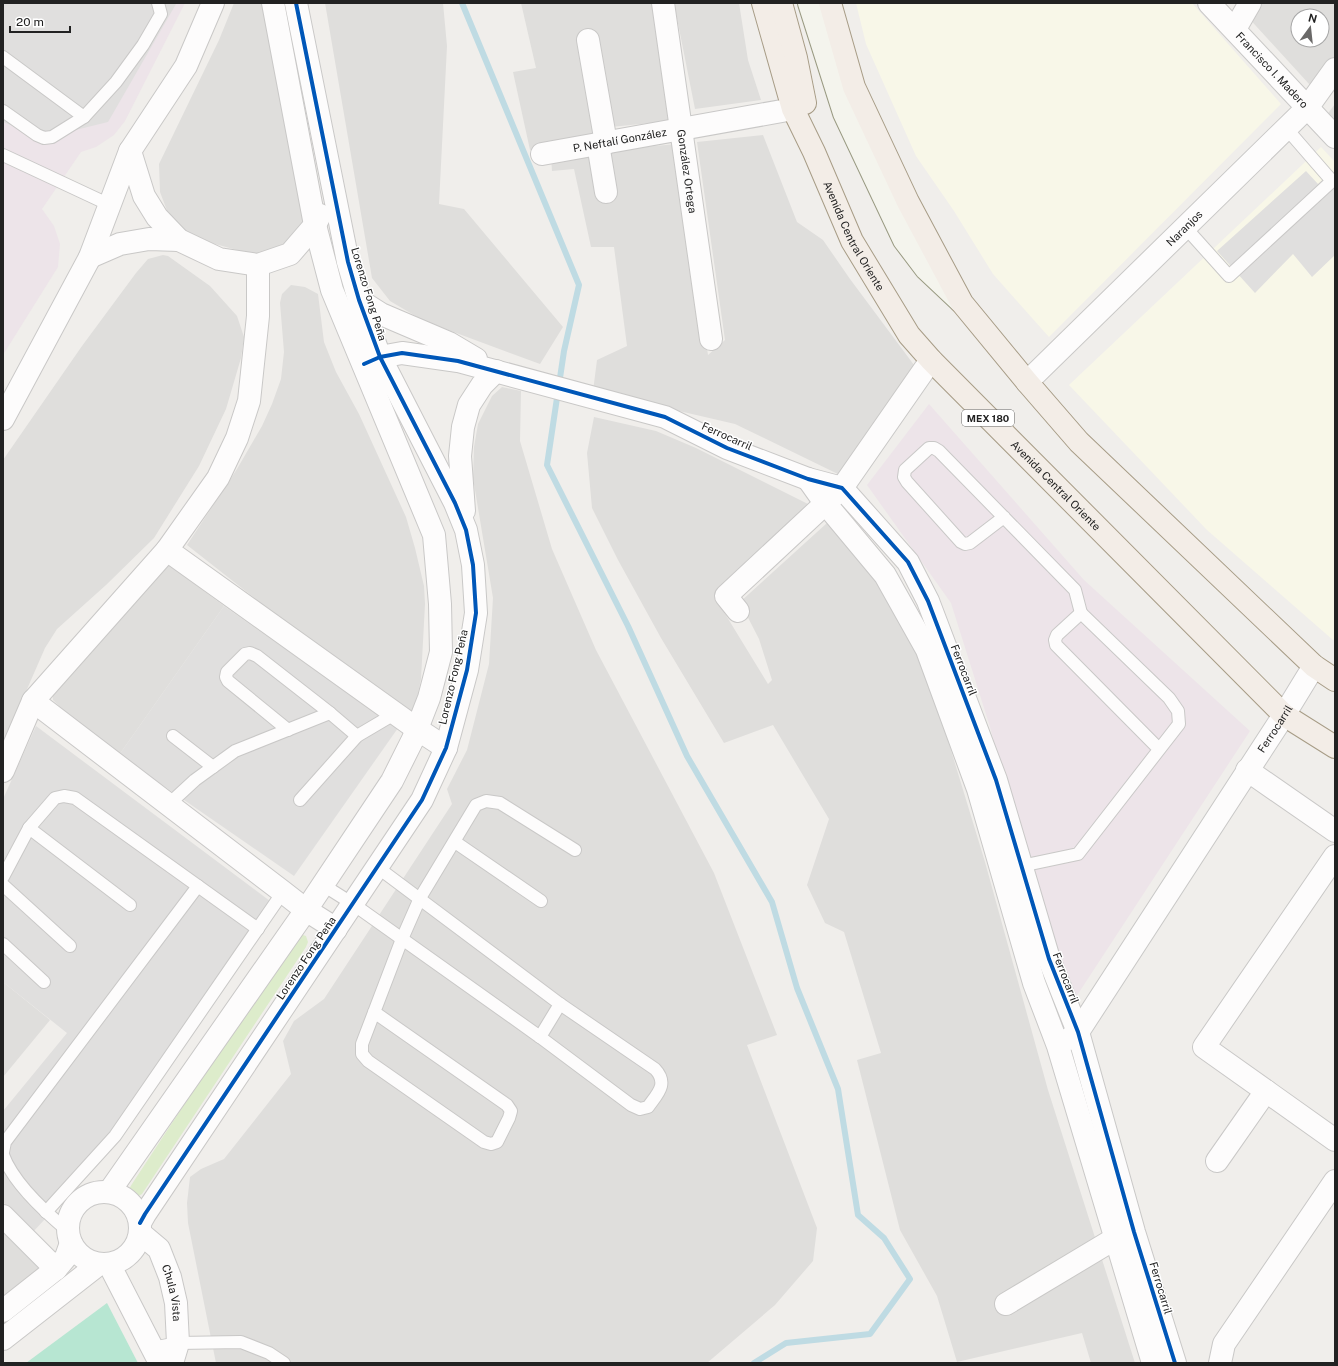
<svg xmlns="http://www.w3.org/2000/svg" width="1338" height="1366" font-family="'Public Sans',sans-serif">
	<style>
		.residential { fill: #dfdedc; fill-rule: evenodd }
		.industrial { fill: #ede4e9 }
		.education { fill: #f8f7e8 }
		.grass { fill: #ddeccb }
		.pitch { fill: #b7e6d2 }
		.parking { fill: #e0dfde }
		.lines { fill: none; stroke-linecap: round; stroke-linejoin: round }
		.stream { stroke: #bfdbe3; stroke-width: 6 }
		.service-casing { stroke: #c9c8c7; stroke-width: 14 }
		.minor-casing { stroke: #c9c8c7; stroke-width: 24 }
		.tertiary-casing { stroke: #c9c8c7; stroke-width: 24 }
		.secondary-casing { stroke: #999a82; stroke-width: 24 }
		.primary-casing { stroke: #a79c86; stroke-width: 24 }
		.service { stroke: #fdfcfc; stroke-width: 12 }
		.minor { stroke: #fdfcfc; stroke-width: 22 }
		.tertiary { stroke: #fdfcfc; stroke-width: 22 }
		.secondary { stroke: #f4f4ed; stroke-width: 22 }
		.primary { stroke: #f3ede7; stroke-width: 22 }
		.cycleway-casing { stroke: #fff; stroke-width: 6 }
		.cycleway { stroke: #0057b8; stroke-width: 4 }
		.labels { text-anchor: middle; stroke-width: 3; stroke-linejoin: round; paint-order: stroke }
		.shield { fill: #fff; stroke: #646464; stroke-width: 1 }
		.shield-label { font-size: 10px; font-weight: bold; fill: #222 }
		.street-label { font-size: 11px; fill: #222; stroke: #fff }
	</style>
	<rect width="100%" height="100%" fill="#f0eeeb"/>
	<!-- residential -->
	<g class="residential">
		<path d="M 234,3 L 263,3 L 304,216 L 299,234 L 284,249 L 255,255 L 197,239 L 172,224 L 160,192 L 159,164 L 219,40 Z"/>
		<path d="M 325,3 L 443,3 L 447,46 L 439,204 L 464,209 L 563,327 L 540,364 L 424,321 L 390,301 L 372,278 Z"/>
		<path d="M 521,3 L 655,3 L 670,121 L 611,127 L 599,132 L 530,150 L 513,72 L 536,68 Z"/>
		<path d="M 674,3 L 739,3 L 748,60 L 761,100 L 695,109 Z"/>
		<path d="M 1235,3 L 1335,3 L 1335,74 L 1320,96 ZM 1298,16 L 1322,16 L 1322,40 L 1298,40 Z"/>
		<path d="M 1335,104 L 1335,125 L 1326,116 Z"/>
		<path d="M 763,135 L 797,222 L 823,240 L 850,279 L 914,365 L 842,476 L 735,424 L 593,391 L 597,360 L 627,346 L 614,247 L 591,247 L 574,169 L 552,171 L 551,156 L 676,144 L 708,355 L 725,340 L 697,142 Z"/>
		<path d="M 163,255 L 168,256 L 210,286 L 237,316 L 244,337 L 241,358 L 226,409 L 199,466 L 154,538 L 106,585 L 57,629 L 45,648 L 3,744 L 3,460 L 82,346 L 136,273 L 148,259 Z"/>
		<path d="M 291,285 L 305,287 L 318,294 L 324,342 L 336,372 L 359,414 L 406,517 L 415,548 L 424,586 L 425,604 L 421,679 L 416,703 L 411,721 L 187,545 L 237,469 L 262,426 L 272,404 L 281,379 L 284,352 L 280,303 L 282,294 Z"/>
		<path d="M 502,387 L 521,391 L 520,441 L 552,549 L 596,650 L 714,873 L 777,1035 L 747,1045 L 817,1228 L 813,1261 L 775,1305 L 707,1363 L 216,1363 L 188,1223 L 187,1203 L 190,1177 L 201,1169 L 224,1159 L 291,1074 L 283,1041 L 294,1021 L 324,999 L 452,804 L 447,789 L 467,750 L 489,664 L 493,598 L 473,478 L 474,447 L 478,424 L 492,396 Z"/>
		<path d="M 594,417 L 656,431 L 696,448 L 814,507 L 716,599 L 768,684 L 772,680 L 759,639 L 740,602 L 827,523 L 856,555 L 906,621 L 936,701 L 985,862 L 1048,1090 L 1135,1363 L 1091,1363 L 1082,1333 L 957,1362 L 937,1296 L 900,1230 L 857,1060 L 881,1053 L 844,932 L 825,923 L 807,885 L 829,819 L 773,725 L 724,743 L 661,638 L 618,560 L 592,508 L 587,453 Z"/>
		<path d="M 169,565 L 224,606 L 119,755 L 70,717 L 53,700 L 52,691 L 111,623 Z"/>
		<path d="M 3,982 L 50,1020 L 3,1077 Z"/>
		<path d="M 3,1229 L 43,1270 L 3,1303 Z"/>
	</g>
	<!-- industrial -->
	<g class="industrial">
		<path d="M 3,3 L 185,3 L 125,121 L 114,135 L 96,147 L 81,152 L 42,209 L 54,226 L 60,244 L 58,267 L 3,355 Z"/>
		<path d="M 929,404 L 1084,580 L 1250,731 L 1074,1000 L 1047,939 L 990,727 L 951,603 L 867,485 Z"/>
	</g>
	<!-- education -->
	<g class="education">
		<path d="M 856,3 L 1192,3 L 1281,104 L 1049,337 L 993,274 L 954,211 L 916,156 L 866,44 Z"/>
		<path d="M 1321,147 L 1335,162 L 1335,639 L 1333,640 L 1207,530 L 1069,385 Z"/>
	</g>
	<!-- grass -->
	<path class="grass" d="M 300,934 L 306,936 L 308,942 L 306,947 L 142,1194 L 137,1197 L 131,1195 L 129,1189 L 132,1184 L 294,937 Z"/>
	<!-- pitch -->
	<path class="pitch" d="M 107,1303 L 138,1363 L 26,1363 Z"/>
	<!-- parking -->
	<g class="parking">
		<path d="M 3,3 L 175,3 L 176,4 L 108,122 L 43,138 L 3,122 Z"/>
		<path d="M 1306,171 L 1318,184 L 1332,171 L 1335,173 L 1335,255 L 1312,277 L 1293,254 L 1255,293 L 1217,251 Z"/>
		<path d="M 224,606 L 398,728 L 294,876 L 119,755 Z"/>
		<path d="M 36,726 L 278,907 L 115,1144 L 32,1233 L 3,1202 L 3,1111 L 67,1033 L 3,982 L 3,799 Z"/>
	</g>
	<g class="lines">
		<!-- stream -->
		<path class="stream" d="M 462,3 L 579,285 L 564,351 L 547,465 L 628,626 L 687,756 L 772,902 L 797,988 L 838,1089 L 858,1215 L 884,1238 L 910,1279 L 870,1334 L 786,1343 L 754,1363"/>
		<!-- service casing -->
		<g class="service-casing">
			<g id="service">
				<path d="M 3,57 L 84,117"/>
				<path d="M 3,111 L 37,135 L 44,138 L 52,137 L 84,117 L 116,82 L 143,45 L 161,14 L 158,3"/>
				<path d="M 3,155 L 110,205"/>
				<path d="M 1185,227 L 1229,276 L 1332,181 L 1286,128"/>
				<path d="M 1004,517 L 970,543 L 965,544 L 961,542 L 907,482 L 904,477 L 905,470 L 929,448 L 934,448 L 939,451 L 1075,590 L 1081,613"/>
				<path d="M 288,730 L 228,681 L 226,677 L 227,672 L 245,654 L 250,653 L 257,656 L 330,713 L 357,736"/>
				<path d="M 173,736 L 213,767"/>
				<path d="M 300,800 L 357,736 L 396,713"/>
				<path d="M 169,804 L 195,780 L 235,751 L 330,713"/>
				<path d="M 29,828 L 130,905"/>
				<path d="M 455,842 L 541,901"/>
				<path d="M 1021,866 L 1078,854 L 1179,724 L 1178,711 L 1169,698 L 1081,613 L 1057,635 L 1055,640 L 1056,645 L 1159,749"/>
				<path d="M 3,877 L 29,828 L 55,798 L 64,796 L 75,798 L 258,929"/>
				<path d="M 3,885 L 70,946"/>
				<path d="M 323,885 L 353,904 L 540,1037 L 631,1105 L 640,1109 L 648,1107 C 657,1094 669,1084 655,1069 L 560,1004 L 377,867"/>
				<path d="M 3,944 L 44,982"/>
				<path d="M 374,1012 L 507,1105 L 511,1111 L 509,1118 L 497,1142 L 491,1144 L 484,1142 L 368,1061 L 362,1054 L 362,1044 L 402,939 L 420,898 L 476,805 L 486,801 L 500,803 L 575,850"/>
				<path d="M 540,1037 L 560,1004"/>
				<path d="M 3,1152 L 5,1142 L 198,886"/>
				<path d="M 3,1155 C 13,1182 45,1212 68,1231"/>
				<path d="M 46,1212 L 115,1136 L 283,892"/>
				<path d="M 152,1348 L 178,1343 L 241,1342 L 269,1353 L 284,1363"/>
			</g>
		</g>
		<!-- minor casing -->
		<g class="minor-casing">
			<g id="minor">
				<path id="s1" d="M 663,3 L 711,339"/>
				<path d="M 1235,29 L 1250,3"/>
				<path d="M 588,40 L 606,143"/>
				<path d="M 598,144 L 606,192"/>
				<path d="M 130,151 L 144,196 L 157,217 L 179,240 L 219,259 L 258,265 L 290,254 L 315,225 L 320,215"/>
				<path id="s2" d="M 542,154 L 793,109"/>
				<path d="M 90,257 L 120,244 L 149,239 L 179,240"/>
				<path d="M 359,300 L 381,314 L 449,343 L 476,359"/>
				<path d="M 364,364 L 380,357 L 402,353 L 458,361 L 665,417 L 727,448 L 808,479 L 842,488 L 908,562 L 928,601 L 996,780 L 1049,959 L 1078,1032 L 1134,1232 L 1175,1363"/>
				<path id="s3" d="M 1027,382 L 1307,108 L 1335,69"/>
				<path d="M 3,419 L 90,257 L 130,151 L 186,66 L 213,3"/>
				<path d="M 808,479 L 825,503 L 885,575 L 927,650 L 978,789 L 1034,983 L 1058,1046 L 1153,1363"/>
				<path d="M 464,511 L 460,456 L 463,427 L 469,405 L 482,385 L 496,371"/>
				<path d="M 167,550 L 417,729 L 446,748"/>
				<path d="M 738,611 L 726,596 L 842,488 L 931,360"/>
				<path d="M 33,701 L 283,892 L 306,910 L 336,929"/>
				<path d="M 1247,770 L 1335,831"/>
				<path d="M 3,771 L 33,701 L 167,550 L 218,478 L 237,438 L 249,401 L 258,316 L 258,265"/>
				<path d="M 1335,856 L 1204,1047 L 1335,1140"/>
				<path id="s4" d="M 1069,1039 L 1078,1032 L 1284,715 L 1314,666"/>
				<path d="M 1217,1161 L 1266,1091"/>
				<circle cx="104" cy="1228" r="36"/>
				<path d="M 109,1192 L 306,910 L 392,781 L 413,739 L 429,698 L 441,652 L 440,604 L 434,535 L 332,290 L 315,225 L 273,3"/>
				<path d="M 3,1216 L 56,1269"/>
				<path d="M 140,1223 L 145,1214 L 422,800 L 446,748 L 467,670 L 476,613 L 473,565 L 466,530 L 455,503 L 380,357 L 359,300 L 348,262 L 296,3"/>
				<path id="s5" d="M 140,1233 L 159,1249 L 170,1277 L 176,1303 L 178,1343 L 172,1363"/>
				<path d="M 109,1264 L 160,1363"/>
				<path d="M 1006,1304 L 1116,1238"/>
				<path d="M 3,1311 L 56,1269 L 66,1257 L 71,1243"/>
				<path d="M 3,1339 L 99,1264"/>
				<path d="M 1220,1363 L 1224,1344 L 1335,1181"/>
			</g>
		</g>
		<!-- tertiary casing -->
		<g class="tertiary-casing">
			<g id="tertiary">
				<path id="s6" d="M 1209,3 L 1335,137"/>
			</g>
		</g>
		<!-- secondary casing -->
		<g class="secondary-casing">
			<path id="secondary" d="M 809,3 L 844,113 L 904,240 L 926,269 L 960,301"/>
		</g>
		<!-- primary casing -->
		<g class="primary-casing">
			<g id="primary">
				<path id="s7" d="M 763,3 L 793,109 L 814,152 L 852,241 L 909,335 L 931,360 L 1284,715 L 1335,747"/>
				<path d="M 781,3 L 796,58 L 805,103"/>
				<path d="M 830,3 L 854,87 L 908,202 L 962,303 L 1027,382 L 1079,442 L 1314,666 L 1335,680"/>
			</g>
		</g>
		<!-- service -->
		<use href="#service" class="service"/>
		<!-- minor -->
		<use href="#minor" class="minor"/>
		<!-- tertiary -->
		<use href="#tertiary" class="tertiary"/>
		<!-- secondary -->
		<use href="#secondary" class="secondary"/>
		<!-- primary -->
		<use href="#primary" class="primary"/>
		<!-- cycleway casing -->
		<g class="cycleway-casing">
			<g id="cycleway">
				<path d="M 364,364 L 380,357 L 402,353 L 458,361 L 665,417 L 727,448 L 808,479 L 842,488 L 908,562 L 928,601 L 996,780 L 1049,959 L 1078,1032 L 1134,1232 L 1175,1363"/>
				<path d="M 140,1223 L 145,1214 L 422,800 L 446,748 L 467,670 L 476,613 L 473,565 L 466,530 L 455,503 L 380,357 L 359,300 L 348,262 L 296,3"/>
			</g>
		</g>
		<!-- cycleway -->
		<use href="#cycleway" class="cycleway"/>
	</g>
	<g class="labels">
		<!-- shield labels -->
		<rect class="shield" x="962" y="410" width="52" height="16" rx="3"/>
		<g class="shield-label">
			<text x="988" y="422">MEX 180</text>
		</g>
		<!-- street labels -->
		<g class="street-label">
			<text dy="4" stroke="none"><textPath href="#s6" startOffset="92">Francisco I. Madero</textPath></text>
			<text dy="4" stroke="none"><textPath href="#s2" startOffset="79">P. Neftalí González</textPath></text>
			<text dy="4" stroke="none"><textPath href="#s1" startOffset="170">González Ortega</textPath></text>
			<text dy="4" stroke="none"><textPath href="#s3" startOffset="220">Naranjos</textPath></text>
			<text dy="4" stroke="none"><textPath href="#s7" startOffset="251">Avenida Central Oriente</textPath></text>
			<text transform="translate(369 294) rotate(73)" y="4">Lorenzo Fong Peña</text>
			<text transform="translate(727 436) rotate(24)" y="4">Ferrocarril</text>
			<text dy="4" stroke="none"><textPath href="#s7" startOffset="575">Avenida Central Oriente</textPath></text>
			<text transform="translate(964 670) rotate(69)" y="4">Ferrocarril</text>
			<text transform="translate(453 677) rotate(-77)" y="4">Lorenzo Fong Peña</text>
			<text dy="4" stroke="none"><textPath href="#s4" startOffset="373">Ferrocarril</textPath></text>
			<text transform="translate(306 958) rotate(-56)" y="4">Lorenzo Fong Peña</text>
			<text transform="translate(1066 978) rotate(69)" y="4">Ferrocarril</text>
			<text transform="translate(1161 1288) rotate(73)" y="4">Ferrocarril</text>
			<text dy="4" stroke="none"><textPath href="#s5" startOffset="71">Chula Vista</textPath></text>
		</g>
	</g>
	<!-- border -->
	<rect width="1338" height="1366" fill="none" stroke="#222222" stroke-width="8"/>
	<!-- north arrow -->
	<g transform="translate(1310 28) rotate(15)"><circle r="19" fill="#ffffff" stroke="#a7a7a7"/>
	<path d="M0-3L7 15L0 10L-7 15Z" fill="#6a6968"/>
	<text y="-6" font-size="11" font-weight="bold" text-anchor="middle" fill="#222222">N</text>
	</g>
	<!-- scale -->
	<path d="M10 26v6h60v-6" fill="none" stroke="#222222" stroke-width="2"/>
	<text x="16" y="26" font-size="12" fill="#222222" stroke="#ffffff" stroke-width="3" paint-order="stroke">20 m</text>
</svg>
